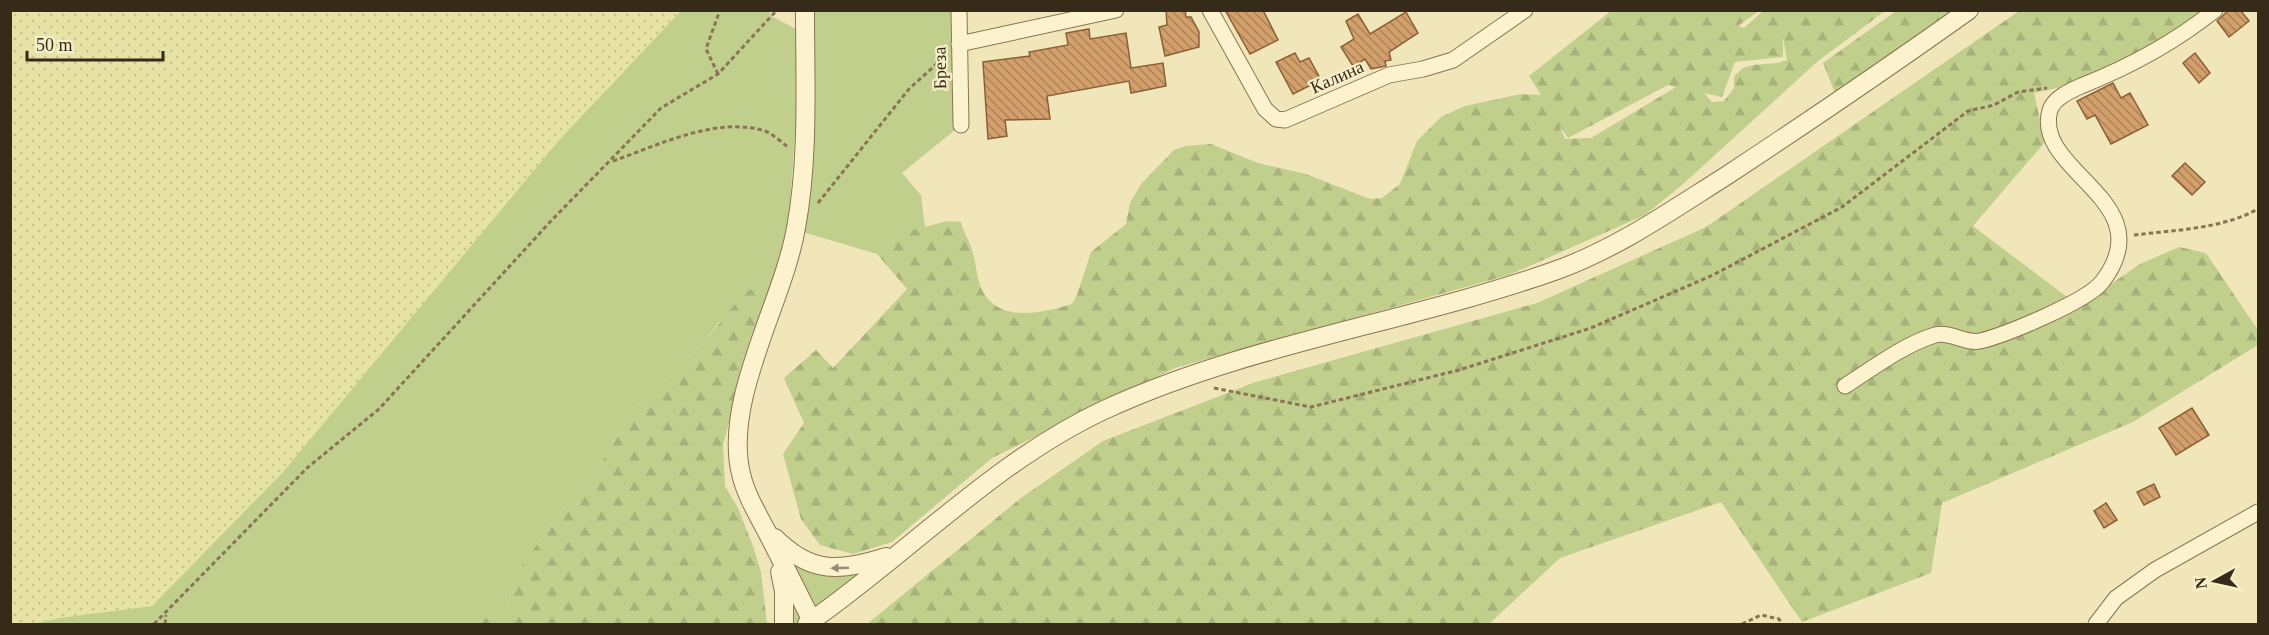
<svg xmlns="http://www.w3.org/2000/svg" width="2269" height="635" font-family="Georgia,serif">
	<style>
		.farmland { fill: url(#farmland-dots) }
		.green { fill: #c1cf8d }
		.forest { fill: url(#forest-firs); fill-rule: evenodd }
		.building { fill: url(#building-back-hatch); stroke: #8a5f37; stroke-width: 1.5 }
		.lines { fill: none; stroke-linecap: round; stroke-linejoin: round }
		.minor-casing { stroke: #897453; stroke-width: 17 }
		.tertiary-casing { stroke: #897453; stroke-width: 20 }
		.path { stroke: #897453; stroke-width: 3; stroke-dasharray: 4.5 3; stroke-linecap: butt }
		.minor { stroke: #fcf2cd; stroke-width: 15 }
		.tertiary { stroke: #fcf2cd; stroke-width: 18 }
		.oneway { fill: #998e73 }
		.labels { text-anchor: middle; stroke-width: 4.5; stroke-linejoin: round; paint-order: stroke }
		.street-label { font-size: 18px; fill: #362a19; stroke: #f8efc9 }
	</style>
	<defs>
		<pattern id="farmland-dots" width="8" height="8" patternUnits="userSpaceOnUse" patternTransform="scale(1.5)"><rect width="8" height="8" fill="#e7e3a6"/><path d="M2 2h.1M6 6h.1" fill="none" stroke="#c7c38e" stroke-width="1.8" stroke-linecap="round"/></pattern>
		<pattern id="forest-firs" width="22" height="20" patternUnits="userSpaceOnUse" patternTransform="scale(1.5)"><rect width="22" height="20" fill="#c1cf8d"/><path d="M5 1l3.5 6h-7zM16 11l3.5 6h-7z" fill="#a6b279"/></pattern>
		<pattern id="building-back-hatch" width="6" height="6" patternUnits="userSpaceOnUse" patternTransform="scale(1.5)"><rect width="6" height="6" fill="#d3a06c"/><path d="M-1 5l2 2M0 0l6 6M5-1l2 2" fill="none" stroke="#ac8358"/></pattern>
	</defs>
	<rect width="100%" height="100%" fill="#f1e6b9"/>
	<!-- farmland -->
	<path class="farmland" d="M 10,11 L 681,11 L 560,139 L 283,472 L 152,606 L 60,618 L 32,624 L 10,624 Z"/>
	<!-- green -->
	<g class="green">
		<path d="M 681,11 L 769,11 L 771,16 L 796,29 L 797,108 L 787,244 L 767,308 L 719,322 L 698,349 L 634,409 L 599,466 L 583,482 L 521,566 L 511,588 L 508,610 L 471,624 L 32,624 L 60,618 L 152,606 L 283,472 L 560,139 Z"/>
		<path d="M 805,11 L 959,11 L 961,125 L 902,173 L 921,195 L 925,227 L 904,232 L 877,254 L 796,230 Z"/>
		<path d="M 789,552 L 805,561 L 897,554 L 807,624 L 784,624 Z"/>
	</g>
	<!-- forest -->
	<g class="forest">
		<path d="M 1611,11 L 1759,11 L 1738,26 L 1744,28 L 1763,11 L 1885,11 L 1818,61 L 1682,185 L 1645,215 L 1509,275 L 1175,368 L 992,458 L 892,542 L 853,554 L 820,545 L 801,519 L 783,454 L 804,423 L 784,378 L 816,350 L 833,368 L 907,289 L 877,254 L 904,232 L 948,221 L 961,222 C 963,231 968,238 971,247 C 976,260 976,275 981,288 C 997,324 1042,313 1072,304 L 1077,295 L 1091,252 L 1126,224 L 1130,203 L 1141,184 L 1174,150 L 1185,146 L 1211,144 L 1258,163 L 1306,174 L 1370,199 L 1382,198 L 1400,184 L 1417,141 L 1441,117 L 1465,106 L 1521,94 L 1541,95 L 1529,76 ZM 1783,37 L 1787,60 L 1777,63 L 1753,65 L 1743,68 L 1734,76 L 1734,88 L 1724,101 L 1712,102 L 1704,93 L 1722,97 L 1735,62 L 1783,57 ZM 1668,85 L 1676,87 L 1591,138 L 1565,139 L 1559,125 L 1568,138 Z"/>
		<path d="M 1896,11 L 1959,11 L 1837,98 L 1823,63 Z"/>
		<path d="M 2019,11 L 2208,11 L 2118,75 L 2034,93 L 2045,142 L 1973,226 L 2079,306 L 2140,264 L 2179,247 L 2206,253 L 2258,330 L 2258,345 L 2133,422 L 1942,503 L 1931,573 L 1802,622 L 1721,502 L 1560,558 L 1489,624 L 867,624 L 1021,498 L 1103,441 L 1256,382 L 1537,303 L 1706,227 Z"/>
		<path d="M 754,288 L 764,295 L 767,308 L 743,373 L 723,445 L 725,486 L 738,508 L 753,546 L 761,572 L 767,624 L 471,624 L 508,610 L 511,588 L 521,566 L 583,482 L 599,466 L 634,409 L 698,349 L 744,293 Z"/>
	</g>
	<!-- building -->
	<g class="building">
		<path d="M 1166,10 L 1185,10 L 1186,17 L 1191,17 L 1199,32 L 1199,47 L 1165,56 L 1159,27 L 1167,25 Z"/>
		<path d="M 1225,10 L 1263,10 L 1278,40 L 1250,54 Z"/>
		<path d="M 2229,10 L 2240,10 L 2249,21 L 2229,37 L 2217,21 Z"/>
		<path d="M 1406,12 L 1418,33 L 1389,52 L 1391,60 L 1385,61 L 1386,66 L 1371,69 L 1365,59 L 1353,66 L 1341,47 L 1354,39 L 1346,21 L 1358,14 L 1370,34 Z"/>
		<path d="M 1089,29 L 1090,39 L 1126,33 L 1131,68 L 1163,63 L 1166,86 L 1131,93 L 1129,81 L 1047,96 L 1050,119 L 1005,120 L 1007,136 L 988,139 L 983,62 L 1030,56 L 1029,52 L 1068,45 L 1066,33 Z"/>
		<path d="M 1295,53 L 1300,62 L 1309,58 L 1321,80 L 1293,94 L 1276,62 Z"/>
		<path d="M 2195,53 L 2210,73 L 2199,83 L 2183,63 Z"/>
		<path d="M 2113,83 L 2121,98 L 2130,93 L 2148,125 L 2111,144 L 2095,115 L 2087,119 L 2077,101 Z"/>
		<path d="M 2185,163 L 2205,182 L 2192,195 L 2172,176 Z"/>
		<path d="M 2192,408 L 2209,435 L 2176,455 L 2159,428 Z"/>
		<path d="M 2154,484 L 2160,497 L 2144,505 L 2137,492 Z"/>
		<path d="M 2106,503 L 2117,520 L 2104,528 L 2094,511 Z"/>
	</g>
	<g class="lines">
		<!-- minor casing -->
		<g class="minor-casing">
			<g id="minor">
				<path d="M 959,10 L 961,125"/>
				<path d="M 1210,10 L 1265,109 L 1276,119 L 1285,120 L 1389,75 L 1423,69 L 1453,60 L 1525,10"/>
				<path d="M 959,44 L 1116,10"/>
				<path d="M 1845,386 C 1873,368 1903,345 1935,335 C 1949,331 1966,344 1980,341 C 2005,335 2086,302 2102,282 C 2165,201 2032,172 2050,110 C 2054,98 2070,91 2081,86 C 2129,67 2174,43 2215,10"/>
				<path d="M 2096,624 L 2116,598 L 2155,570 L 2258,512"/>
			</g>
		</g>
		<!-- tertiary casing -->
		<g class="tertiary-casing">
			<g id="tertiary">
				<path d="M 805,10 C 805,83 809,157 796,228 C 783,303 723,399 741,474 C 746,495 757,513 767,532 C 782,561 797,591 812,621"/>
				<path d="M 775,538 C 812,575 840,571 886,557"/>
				<path d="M 780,572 L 784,591 L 784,624"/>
				<path d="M 807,624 C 907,555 993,462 1104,410 C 1249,343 1408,323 1557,270 C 1618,248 1672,210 1726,176 C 1808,122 1889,67 1969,10"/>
			</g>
		</g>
		<!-- path -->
		<g class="path">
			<path d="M 718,74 L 706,49 L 720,10"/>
			<path d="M 613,161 C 659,145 716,116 765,131 C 773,134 781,142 788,147"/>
			<path d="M 818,203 L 909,89 L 943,58"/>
			<path d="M 2134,235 C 2175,230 2222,229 2258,209"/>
			<path d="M 1214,388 L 1311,407 L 1459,370 L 1591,328 L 1713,275 L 1842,207 L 1968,111 L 1994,105 L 2018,92 L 2047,88"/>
			<path d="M 154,624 L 307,468 L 379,409 L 550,222 L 661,108 L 718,74 L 777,10"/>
			<path d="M 165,624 L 166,615"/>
			<path d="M 1742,624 L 1761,615 L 1779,619 L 1782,624"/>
		</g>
		<!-- minor -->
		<use href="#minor" class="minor"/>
		<!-- tertiary -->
		<use href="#tertiary" class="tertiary"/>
	</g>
	<!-- one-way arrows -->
	<defs><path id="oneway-solid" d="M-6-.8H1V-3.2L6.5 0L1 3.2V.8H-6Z" transform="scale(1.5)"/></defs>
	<use class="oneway" href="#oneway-solid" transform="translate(840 568) rotate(178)"/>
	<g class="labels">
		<!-- street labels -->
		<g class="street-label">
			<text transform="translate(940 68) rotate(-91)" y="6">Бреза</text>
			<text transform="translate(1337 77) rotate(-24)" y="6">Калина</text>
		</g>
	</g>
	<!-- border -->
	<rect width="2269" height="635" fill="none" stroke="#362a19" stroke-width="24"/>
	<!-- north arrow -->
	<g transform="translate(2215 581) rotate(262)" stroke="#f8efc9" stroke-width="4.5" paint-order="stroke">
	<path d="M0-4.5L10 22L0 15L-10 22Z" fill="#362a19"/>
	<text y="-9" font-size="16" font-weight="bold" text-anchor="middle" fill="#362a19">N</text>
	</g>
	<!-- scale -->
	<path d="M27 51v9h136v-9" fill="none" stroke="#362a19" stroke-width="3"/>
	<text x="36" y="51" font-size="18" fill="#362a19" stroke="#f8efc9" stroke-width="4.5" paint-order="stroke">50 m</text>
</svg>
